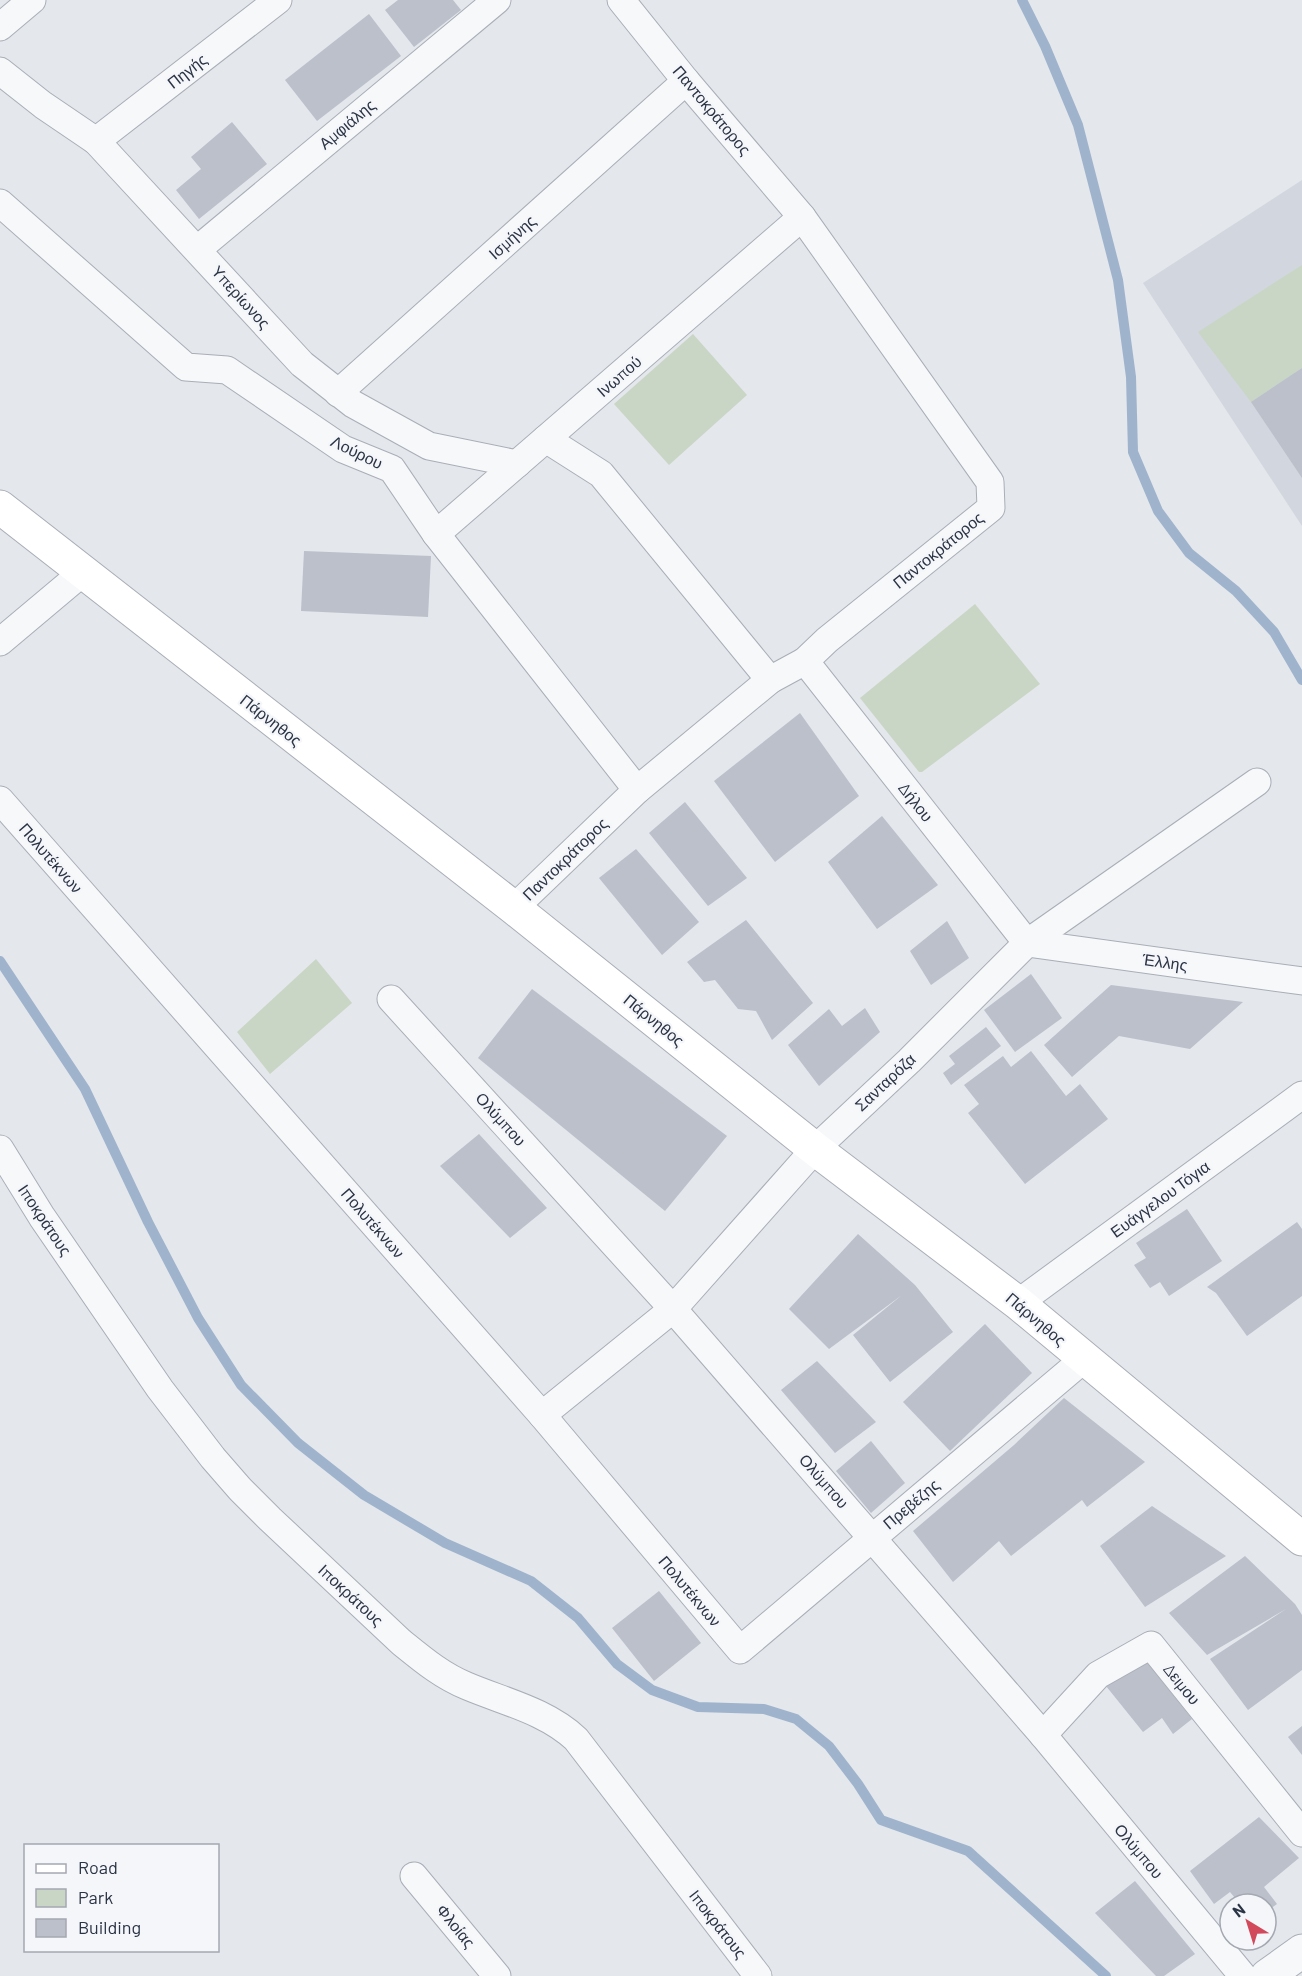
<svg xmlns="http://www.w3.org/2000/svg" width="1302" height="1976" font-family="Barlow,sans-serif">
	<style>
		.built { fill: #d2d6de }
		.green { fill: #c9d6c5 }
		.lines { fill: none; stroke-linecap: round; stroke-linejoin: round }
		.stream { stroke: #9fb4cc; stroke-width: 10 }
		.building { fill: #bbc0ca }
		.minor-casing { stroke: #a9aeb7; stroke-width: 29 }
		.tertiary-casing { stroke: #a9aeb7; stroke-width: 35 }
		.secondary-casing { stroke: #a9aeb7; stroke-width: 35 }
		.minor { stroke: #f7f8fa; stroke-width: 27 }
		.tertiary { stroke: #f7f8fa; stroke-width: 33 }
		.secondary { stroke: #fff; stroke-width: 33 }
		.labels { text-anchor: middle; stroke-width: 4.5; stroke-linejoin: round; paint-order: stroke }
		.street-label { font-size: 16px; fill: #2b3445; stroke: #f4f6f9 }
	</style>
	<rect width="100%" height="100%" fill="#e4e7ec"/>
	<!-- built -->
	<path class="built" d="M 1302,180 L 1302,526 L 1143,283 Z"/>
	<!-- green -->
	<g class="green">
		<path d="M 1302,265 L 1302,368 L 1251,402 L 1198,332 Z"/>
		<path d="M 693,334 L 747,395 L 669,465 L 614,404 Z"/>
		<path d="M 975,604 L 1040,684 L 922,772 L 919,772 L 860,698 Z"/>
		<path d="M 316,959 L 352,1003 L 270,1074 L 237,1032 Z"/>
	</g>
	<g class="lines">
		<!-- stream -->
		<g class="stream">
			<path d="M 1022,0 L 1045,46 L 1078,125 L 1118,280 L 1131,377 L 1133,452 L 1158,511 L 1189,553 L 1236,591 L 1274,632 L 1302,680"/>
			<path d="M 0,961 L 85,1089 L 148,1222 L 198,1318 L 241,1385 L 298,1443 L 364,1495 L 445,1543 L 531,1581 L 578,1618 L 617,1664 L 652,1690 L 698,1707 L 764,1709 L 796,1719 L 829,1746 L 858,1784 L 881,1820 L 968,1851 L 1106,1976"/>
		</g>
	</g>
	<!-- building -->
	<g class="building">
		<path d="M 398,0 L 453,0 L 461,10 L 414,47 L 385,10 Z"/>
		<path d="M 369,14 L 401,56 L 317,121 L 285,80 Z"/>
		<path d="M 232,122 L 267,164 L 199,219 L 176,190 L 201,169 L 191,157 Z"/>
		<path d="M 1302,368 L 1302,478 L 1251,402 Z"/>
		<path d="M 304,551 L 431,556 L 428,617 L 301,611 Z"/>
		<path d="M 800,713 L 859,796 L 775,862 L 714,781 Z"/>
		<path d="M 685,802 L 747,878 L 708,906 L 649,833 Z"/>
		<path d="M 882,816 L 938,885 L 877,929 L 828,862 Z"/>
		<path d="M 636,849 L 699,922 L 662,955 L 599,878 Z"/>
		<path d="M 746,920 L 813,1003 L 772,1040 L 756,1011 L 738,1009 L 715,980 L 704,982 L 687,962 Z"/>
		<path d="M 947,921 L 969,958 L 931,985 L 910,951 Z"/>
		<path d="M 1031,974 L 1062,1018 L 1015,1052 L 984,1010 Z"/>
		<path d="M 1111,985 L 1243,1002 L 1190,1049 L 1119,1036 L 1072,1077 L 1044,1045 Z"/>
		<path d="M 532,989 L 727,1136 L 665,1211 L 478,1058 Z"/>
		<path d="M 865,1008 L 880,1032 L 819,1086 L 788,1045 L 829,1009 L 842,1026 Z"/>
		<path d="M 986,1027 L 1001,1046 L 951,1085 L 943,1073 L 955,1064 L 949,1056 Z"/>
		<path d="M 1031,1051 L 1066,1096 L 1080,1084 L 1108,1119 L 1025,1184 L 968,1113 L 979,1104 L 964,1085 L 1003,1056 L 1011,1067 Z"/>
		<path d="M 479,1134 L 547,1208 L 510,1238 L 440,1166 Z"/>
		<path d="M 1187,1209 L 1222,1261 L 1169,1296 L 1160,1282 L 1150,1288 L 1134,1265 L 1146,1258 L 1136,1243 Z"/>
		<path d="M 1297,1222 L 1302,1229 L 1302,1296 L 1247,1336 L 1216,1293 L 1207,1287 Z"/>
		<path d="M 858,1234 L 915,1285 L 953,1332 L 890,1382 L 853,1335 L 902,1295 L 829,1349 L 789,1309 Z"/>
		<path d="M 985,1324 L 1032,1373 L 950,1451 L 903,1402 Z"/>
		<path d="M 817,1361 L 876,1422 L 835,1453 L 781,1390 Z"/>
		<path d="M 1064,1398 L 1145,1462 L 1087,1507 L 1082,1500 L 1011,1556 L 999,1541 L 953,1582 L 913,1531 L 1014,1445 Z"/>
		<path d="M 871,1441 L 905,1483 L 871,1513 L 836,1471 Z"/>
		<path d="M 1152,1506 L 1226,1556 L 1145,1607 L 1100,1546 Z"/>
		<path d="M 1245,1556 L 1295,1604 L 1302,1615 L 1302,1670 L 1248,1710 L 1210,1659 L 1286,1609 L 1207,1655 L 1169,1613 Z"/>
		<path d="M 659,1591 L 701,1643 L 654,1681 L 612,1628 Z"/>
		<path d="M 1143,1657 L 1192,1719 L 1173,1734 L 1162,1718 L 1143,1732 L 1106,1686 Z"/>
		<path d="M 1302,1726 L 1302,1755 L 1288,1737 Z"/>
		<path d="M 1259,1817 L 1299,1858 L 1264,1887 L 1277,1904 L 1266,1912 L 1266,1904 L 1240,1904 L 1230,1892 L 1214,1904 L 1190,1871 Z"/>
		<path d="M 1135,1881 L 1195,1954 L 1164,1976 L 1156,1976 L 1095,1913 Z"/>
	</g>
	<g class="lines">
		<!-- minor casing -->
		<g class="minor-casing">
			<g id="minor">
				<path d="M 0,27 L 32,0"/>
				<path d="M 0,71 L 43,105 L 96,141 L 302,364 L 353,404 L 429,446 L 517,464"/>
				<path d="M 96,141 L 278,0"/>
				<path d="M 0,203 L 186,367 L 227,370 L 343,449 L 392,469 L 436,534 L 637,790"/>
				<path d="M 198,249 L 497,0"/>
				<path d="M 338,393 L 686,81"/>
				<path d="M 546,439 L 601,474 L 770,680"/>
				<path d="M 436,534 L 802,217"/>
				<path d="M 0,642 L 82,573"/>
				<path d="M 805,661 L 1027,943 L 1302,981"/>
				<path d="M 0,800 L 542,1415 L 740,1650 L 1084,1359"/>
				<path d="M 514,908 L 637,790 L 770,680 L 805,661 L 827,640 L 991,508 L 990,482 L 802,217 L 686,81 L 621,0"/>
				<path d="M 391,999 L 673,1309 L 1043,1735 L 1243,1976"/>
				<path d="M 0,1149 L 42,1217 L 160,1389 L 213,1458 L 240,1489 L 270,1519 L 401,1642 C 422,1659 442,1676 467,1686 C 505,1702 546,1711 576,1739 L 758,1976"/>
				<path d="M 1018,1303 L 1302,1095"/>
				<path d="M 542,1415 L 673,1309 L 815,1149 L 909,1061 L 1027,943 L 1257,782"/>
				<path d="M 1043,1735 L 1098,1675 L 1151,1645 L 1302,1833"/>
				<path d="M 414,1876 L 497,1976"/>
			</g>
		</g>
		<!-- tertiary casing -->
		<g class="tertiary-casing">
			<path id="tertiary" d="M 1267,1976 L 1302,1951"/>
		</g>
		<!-- secondary casing -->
		<g class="secondary-casing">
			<path id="secondary" d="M 0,507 L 514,908 L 815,1149 L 1018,1303 L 1302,1539"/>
		</g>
		<!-- minor -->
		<use href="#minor" class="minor"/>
		<!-- tertiary -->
		<use href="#tertiary" class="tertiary"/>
		<!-- secondary -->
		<use href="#secondary" class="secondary"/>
	</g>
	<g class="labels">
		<!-- street labels -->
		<g class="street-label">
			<text transform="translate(187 71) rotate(-38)" y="6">Πηγής</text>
			<text transform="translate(712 110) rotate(50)" y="6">Παντοκράτορος</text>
			<text transform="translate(347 124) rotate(-40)" y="6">Αμφιάλης</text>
			<text transform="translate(512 237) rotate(-42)" y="6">Ισμήνης</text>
			<text transform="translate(241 297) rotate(48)" y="6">Υπερίωνος</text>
			<text transform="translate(619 376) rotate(-41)" y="6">Ινωπού</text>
			<text transform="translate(357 452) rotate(26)" y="6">Λούρου</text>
			<text transform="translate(938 550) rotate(-39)" y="6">Παντοκράτορος</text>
			<text transform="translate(271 720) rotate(38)" y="6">Πάρνηθος</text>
			<text transform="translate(916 802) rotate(52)" y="6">Δήλου</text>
			<text transform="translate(51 858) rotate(49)" y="6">Πολυτέκνων</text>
			<text transform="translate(565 859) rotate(-44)" y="6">Παντοκράτορος</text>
			<text transform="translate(1165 962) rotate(8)" y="6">Έλλης</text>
			<text transform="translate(654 1020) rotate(39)" y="6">Πάρνηθος</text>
			<text transform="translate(885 1082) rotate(-43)" y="6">Σανταρόζα</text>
			<text transform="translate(501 1119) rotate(48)" y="6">Ολύμπου</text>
			<text transform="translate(1160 1199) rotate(-36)" y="6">Ευάγγελου Τόγια</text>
			<text transform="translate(45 1220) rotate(56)" y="6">Ιποκράτους</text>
			<text transform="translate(373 1223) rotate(49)" y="6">Πολυτέκνων</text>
			<text transform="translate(1036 1319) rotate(40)" y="6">Πάρνηθος</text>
			<text transform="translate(824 1481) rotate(49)" y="6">Ολύμπου</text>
			<text transform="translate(911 1504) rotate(-40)" y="6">Πρεβέζης</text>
			<text transform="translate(690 1591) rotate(50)" y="6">Πολυτέκνων</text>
			<text transform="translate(351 1595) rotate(43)" y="6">Ιποκράτους</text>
			<text transform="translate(1182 1684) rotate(51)" y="6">Δειμου</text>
			<text transform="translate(1139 1851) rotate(50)" y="6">Ολύμπου</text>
			<text transform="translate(718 1924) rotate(52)" y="6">Ιποκράτους</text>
			<text transform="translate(456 1926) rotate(51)" y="6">Φλοίας</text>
		</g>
	</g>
	<!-- legend -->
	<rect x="24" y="1844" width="195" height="108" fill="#f4f6f9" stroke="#a4a8b1" stroke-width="1.5"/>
	<rect x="36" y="1864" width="30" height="9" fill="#ffffff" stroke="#a4a8b1" stroke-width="1.5"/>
	<text x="78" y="1874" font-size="18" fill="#2b3445">Road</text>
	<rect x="36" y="1889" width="30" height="18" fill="#c9d6c5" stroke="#a4a8b1" stroke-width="1.5"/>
	<text x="78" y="1904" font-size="18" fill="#2b3445">Park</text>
	<rect x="36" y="1919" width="30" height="18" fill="#bbc0ca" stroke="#a4a8b1" stroke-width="1.5"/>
	<text x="78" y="1934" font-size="18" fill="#2b3445">Building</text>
	<!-- north arrow -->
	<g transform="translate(1248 1922) rotate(322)"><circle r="28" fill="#f4f6f9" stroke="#a4a8b1" stroke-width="1.5"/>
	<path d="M0-4.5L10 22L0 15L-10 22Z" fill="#d1495b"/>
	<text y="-9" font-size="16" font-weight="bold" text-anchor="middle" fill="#2b3445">N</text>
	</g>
</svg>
